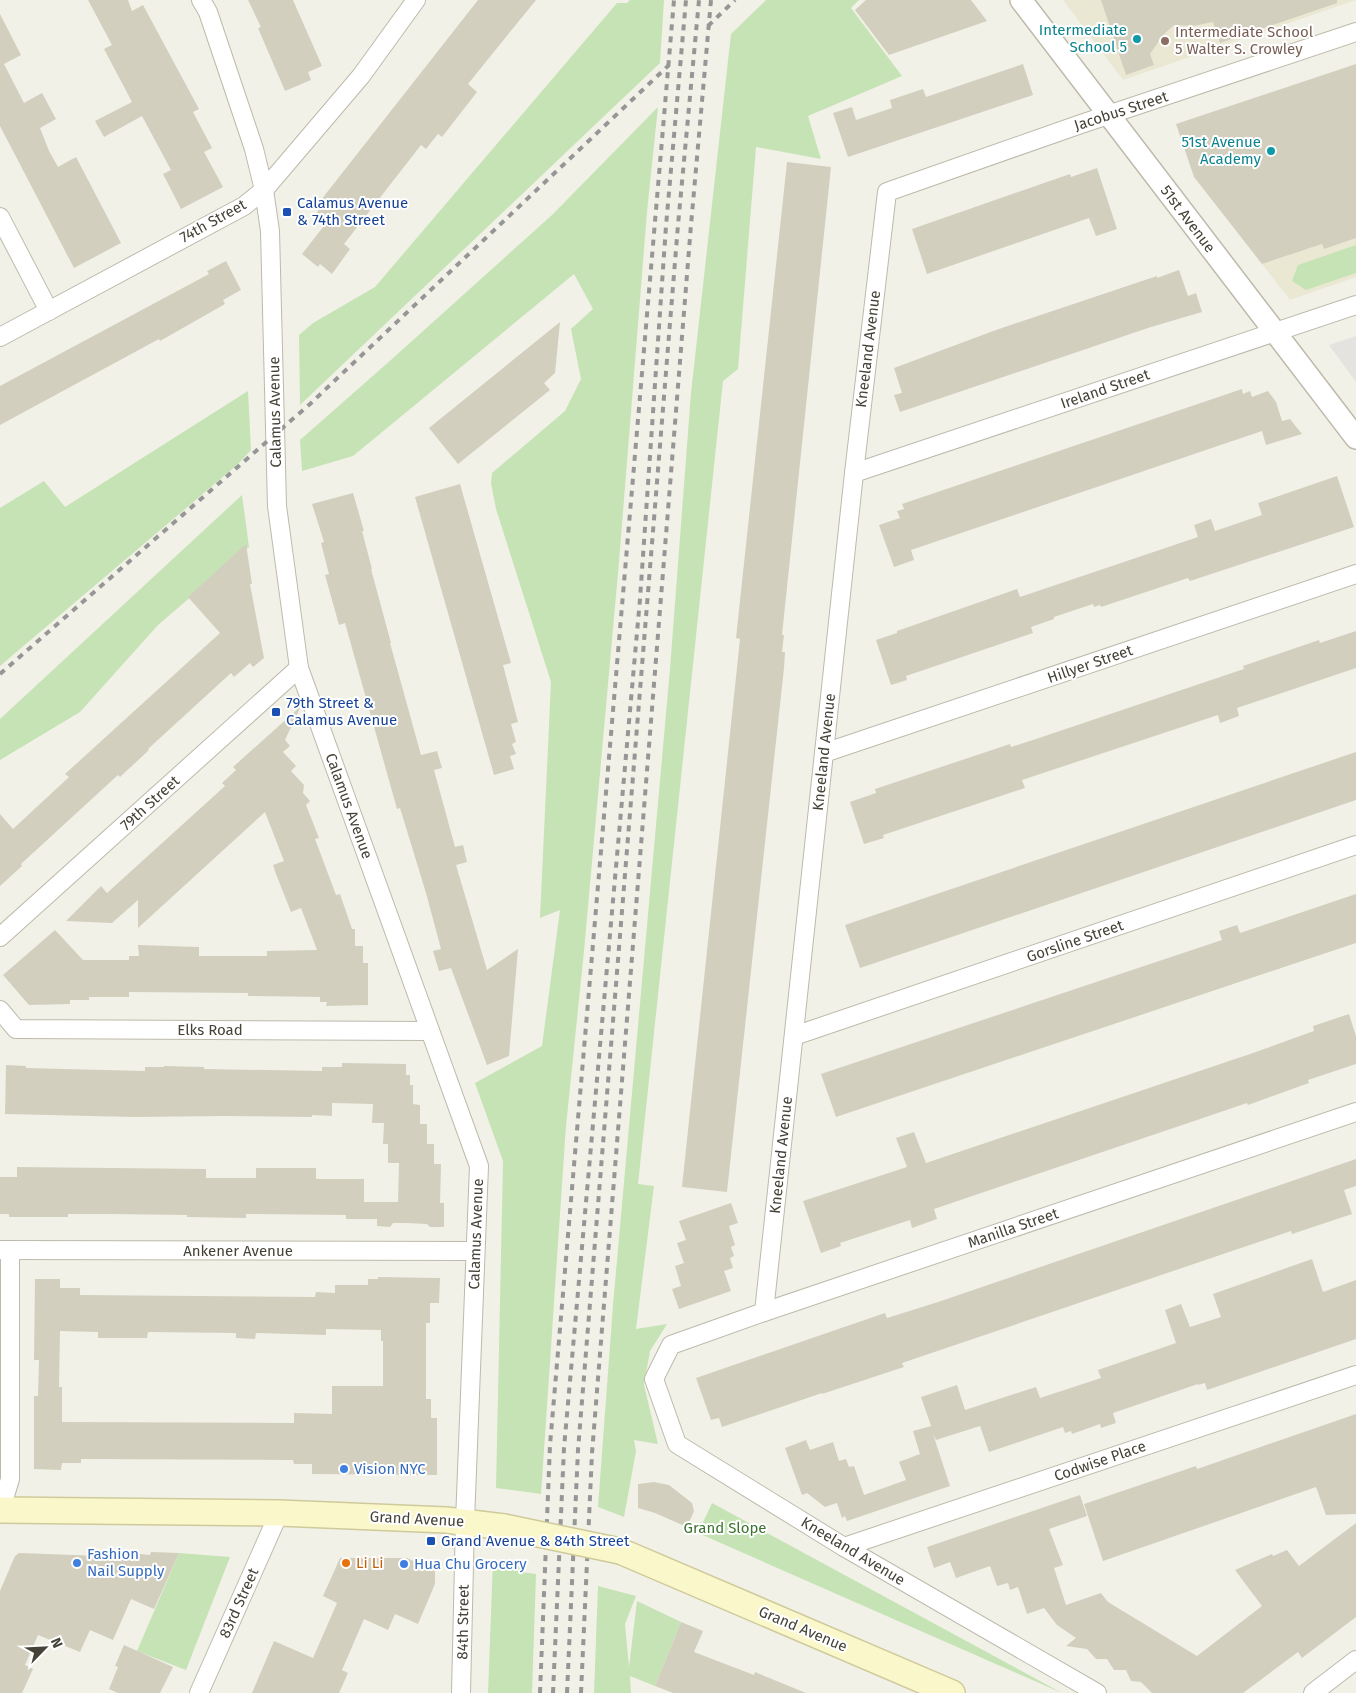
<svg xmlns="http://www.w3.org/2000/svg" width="1356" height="1693" font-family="'Fira Sans',sans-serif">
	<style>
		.education { fill: #eae8d3 }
		.green { fill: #c5e3b4 }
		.parking { fill: #e4e3df }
		.building { fill: #d3cfbe; fill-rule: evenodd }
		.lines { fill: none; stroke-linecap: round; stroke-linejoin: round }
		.minor-casing { stroke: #bdbaab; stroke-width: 20 }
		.tertiary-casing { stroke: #bdbaab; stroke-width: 24 }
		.secondary-casing { stroke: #ceca9b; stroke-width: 28 }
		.minor { stroke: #fff; stroke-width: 18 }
		.tertiary { stroke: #fff; stroke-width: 21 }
		.secondary { stroke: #faf7ca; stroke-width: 25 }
		.rail { stroke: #969696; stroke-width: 4; stroke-dasharray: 6 6; stroke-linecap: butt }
		.secondary-bridge-casing { stroke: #ceca9b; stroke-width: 28; stroke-linecap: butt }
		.secondary-bridge { stroke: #faf7ca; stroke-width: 25 }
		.culture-dot { fill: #0f9aa8; stroke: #fff; stroke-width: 2 }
		.education-dot { fill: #8d6e63; stroke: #fff; stroke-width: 2 }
		.transit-dot { fill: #1a4fb4; stroke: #fff; stroke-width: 2 }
		.shop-dot { fill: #3f7fe0; stroke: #fff; stroke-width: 2 }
		.food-dot { fill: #e8710a; stroke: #fff; stroke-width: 2 }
		.labels { text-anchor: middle; stroke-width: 4; stroke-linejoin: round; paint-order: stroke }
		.culture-label { font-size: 15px; fill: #0d838f; stroke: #fff; text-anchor: end }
		.education-label { font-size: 15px; fill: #785e54; stroke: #fff; text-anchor: start }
		.street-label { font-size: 15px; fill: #454237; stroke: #fff }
		.transit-label { font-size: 15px; fill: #164399; stroke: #fff; text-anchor: start }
		.shop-label { font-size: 15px; fill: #366cbe; stroke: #fff; text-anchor: start }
		.park-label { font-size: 15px; fill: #3c722f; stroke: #fff }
		.food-label { font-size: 15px; fill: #c56008; stroke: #fff; text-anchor: start }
	</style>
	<rect width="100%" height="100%" fill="#f2f1e8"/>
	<!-- education -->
	<g class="education">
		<path d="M 1063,0 L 1356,0 L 1123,80 Z"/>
		<path d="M 1356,232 L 1356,277 L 1290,300 L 1262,264 L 1322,244 L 1324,248 Z"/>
	</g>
	<!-- green -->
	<g class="green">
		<path d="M 630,0 L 664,0 L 660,63 L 300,405 L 299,335 L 313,323 L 375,287 L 617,3 L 627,3 Z"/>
		<path d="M 766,0 L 859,0 L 851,8 L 902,76 L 808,116 L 821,159 L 756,147 L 738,369 L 723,381 L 638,1184 L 654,1186 L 636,1329 L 667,1324 L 650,1351 L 644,1385 L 658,1444 L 634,1440 L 636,1451 L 624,1517 L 598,1507 L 613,1305 L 670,669 L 691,393 L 731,34 Z"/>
		<path d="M 658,107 L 647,212 L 619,562 L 584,951 L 566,1126 L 541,1494 L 496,1488 L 503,1161 L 475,1083 L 542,1046 L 560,910 L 540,918 L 551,682 L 496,509 L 491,483 L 492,473 L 565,411 L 581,379 L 571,329 L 593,309 L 574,274 L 353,456 L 302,471 L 300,440 L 392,359 L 552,215 Z"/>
		<path d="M 1356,245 L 1356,273 L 1306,290 L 1292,281 L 1298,265 Z"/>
		<path d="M 248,391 L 251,450 L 238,464 L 0,666 L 0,508 L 44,481 L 65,507 Z"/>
		<path d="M 242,495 L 249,547 L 158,625 L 80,712 L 0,760 L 0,719 Z"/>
		<path d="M 712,1503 L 1062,1693 L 698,1533 Z"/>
		<path d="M 179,1553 L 230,1557 L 186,1670 L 137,1651 Z"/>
		<path d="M 493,1560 L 521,1567 L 521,1572 L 536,1574 L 532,1693 L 488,1693 Z"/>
		<path d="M 598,1586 L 636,1596 L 625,1624 L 629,1667 L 637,1601 L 681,1622 L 655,1686 L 630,1676 L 631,1693 L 594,1693 Z"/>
	</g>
	<!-- parking -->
	<path class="parking" d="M 1356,336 L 1356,382 L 1329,345 Z"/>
	<!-- building -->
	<g class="building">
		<path d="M 88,0 L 128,0 L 132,11 L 143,5 L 199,109 L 193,112 L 212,148 L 204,152 L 223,187 L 181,209 L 163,174 L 171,170 L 142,116 L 104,137 L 95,121 L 132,102 L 104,49 L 112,45 Z"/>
		<path d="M 248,0 L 293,0 L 322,66 L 308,72 L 311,80 L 285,91 L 258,28 L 261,27 Z"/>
		<path d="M 478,0 L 536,0 L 468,84 L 477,92 L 442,137 L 438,134 L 426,149 L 421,145 L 344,244 L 350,249 L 332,274 L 320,264 L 318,267 L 302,254 L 327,222 L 316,214 L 320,208 L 317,205 Z"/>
		<path d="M 866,0 L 971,0 L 987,21 L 889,55 L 855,10 Z"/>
		<path d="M 1101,0 L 1337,0 L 1337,3 L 1220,43 L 1213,22 L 1193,26 L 1174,25 L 1163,35 L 1150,54 L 1154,65 L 1126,75 Z"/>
		<path d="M 0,14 L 21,55 L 4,64 L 24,103 L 42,93 L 56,119 L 40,128 L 49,151 L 58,167 L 76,157 L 121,243 L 74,268 L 0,126 Z"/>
		<path d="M 1023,64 L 1033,95 L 848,157 L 833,113 L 852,107 L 856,120 L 892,108 L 890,100 L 923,89 L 926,97 Z"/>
		<path d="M 1356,64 L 1356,238 L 1324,249 L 1322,244 L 1262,264 L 1194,177 L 1176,124 Z"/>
		<path d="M 787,162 L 831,167 L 782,635 L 784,635 L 782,652 L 785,652 L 784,668 L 727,1192 L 682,1187 L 740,639 L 736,638 Z"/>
		<path d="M 1097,168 L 1117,229 L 1096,236 L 1089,218 L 927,274 L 912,229 L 1070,174 L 1071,177 Z"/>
		<path d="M 226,261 L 241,290 L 223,300 L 225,304 L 160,341 L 159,339 L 0,425 L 0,386 L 209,274 L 207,271 Z"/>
		<path d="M 1179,270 L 1188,296 L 1196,293 L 1202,312 L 1151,327 L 900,412 L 894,395 L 902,393 L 894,368 L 996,330 L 1157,276 L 1157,278 Z"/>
		<path d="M 560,322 L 555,373 L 544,383 L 550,390 L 458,464 L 429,428 Z"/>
		<path d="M 1242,389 L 1243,394 L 1250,391 L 1252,397 L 1268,391 L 1276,402 L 1282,421 L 1290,419 L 1302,434 L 1266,445 L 1262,431 L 911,550 L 914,560 L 894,567 L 879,525 L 900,518 L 897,511 L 904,509 L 902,504 Z"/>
		<path d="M 1337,476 L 1354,527 L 1190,581 L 1188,578 L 1101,607 L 1100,605 L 1094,607 L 1093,604 L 1054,617 L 1054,619 L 1031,627 L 1033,633 L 906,676 L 907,680 L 891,685 L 876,640 L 897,633 L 897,631 L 1017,589 L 1020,597 L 1198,537 L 1194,525 L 1211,519 L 1215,531 L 1262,515 L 1258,503 Z"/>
		<path d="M 460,484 L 511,663 L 503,665 L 518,722 L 511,724 L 516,742 L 512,744 L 516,754 L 510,756 L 514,769 L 494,775 L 415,497 Z"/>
		<path d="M 353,493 L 364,531 L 362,531 L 372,569 L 371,569 L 391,643 L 390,643 L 421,755 L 437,751 L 442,768 L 434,770 L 455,847 L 463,845 L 467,862 L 456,865 L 487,970 L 518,949 L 509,1056 L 487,1065 L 451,968 L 439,971 L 433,951 L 441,949 L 426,893 L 400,808 L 397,809 L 345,623 L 339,625 L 325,575 L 329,574 L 321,543 L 324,542 L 312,504 Z"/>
		<path d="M 246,544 L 252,584 L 250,584 L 264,658 L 253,667 L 250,663 L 234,677 L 231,673 L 148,749 L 149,750 L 134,764 L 120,777 L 118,775 L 21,864 L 22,866 L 0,886 L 0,814 L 13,829 L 69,777 L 65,774 L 220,633 L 188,597 Z"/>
		<path d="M 1356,631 L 1356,668 L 1237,708 L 1239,716 L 1220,723 L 1218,715 L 1022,780 L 1025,788 L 883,835 L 884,838 L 864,844 L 850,802 L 876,793 L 875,789 L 1010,744 L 1011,747 L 1036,739 L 1226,675 L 1244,669 L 1243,666 L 1319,640 L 1320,643 Z"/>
		<path d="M 301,706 L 285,740 L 290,746 L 283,752 L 296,766 L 291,771 L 304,785 L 303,793 L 310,801 L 306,805 L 319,838 L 315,839 L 336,895 L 340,894 L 352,929 L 355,929 L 355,946 L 363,946 L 363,963 L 368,963 L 368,1005 L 326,1006 L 327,1002 L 320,1002 L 320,997 L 248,996 L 248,993 L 129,992 L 129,997 L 89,997 L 89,1000 L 70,1000 L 70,1004 L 29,1005 L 3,975 L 55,930 L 83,960 L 129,960 L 129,956 L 139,956 L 138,945 L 199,947 L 199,956 L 267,956 L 267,951 L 317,950 L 301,908 L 291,912 L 276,874 L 273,865 L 284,861 L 265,812 L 138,928 L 138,900 L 112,923 L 66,921 L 101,886 L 107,893 L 225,786 L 222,783 L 236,770 L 233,767 Z"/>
		<path d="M 1356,752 L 1356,800 L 860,968 L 845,925 Z"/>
		<path d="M 1356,894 L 1356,943 L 836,1117 L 821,1074 L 1222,940 L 1219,931 L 1237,925 L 1240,933 Z"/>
		<path d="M 1349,1014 L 1356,1036 L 1356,1064 L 1308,1080 L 1309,1083 L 1248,1105 L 1247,1103 L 1203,1118 L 934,1209 L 937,1219 L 912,1228 L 910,1220 L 840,1243 L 841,1246 L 821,1253 L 803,1201 L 907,1167 L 896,1138 L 914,1132 L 926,1163 L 1253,1053 L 1314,1031 L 1313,1026 Z"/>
		<path d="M 342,1063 L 406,1064 L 406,1075 L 410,1075 L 410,1085 L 413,1085 L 413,1104 L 420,1105 L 420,1124 L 427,1124 L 427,1144 L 434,1144 L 434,1164 L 441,1164 L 440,1203 L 444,1203 L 444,1227 L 430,1227 L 427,1224 L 406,1223 L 393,1223 L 390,1227 L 377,1226 L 377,1219 L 346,1219 L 346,1215 L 246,1214 L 246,1218 L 187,1217 L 187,1215 L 108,1214 L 68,1214 L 68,1217 L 9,1217 L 9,1214 L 0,1214 L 0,1177 L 17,1177 L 17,1167 L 206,1169 L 206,1178 L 256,1178 L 256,1168 L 316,1168 L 316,1179 L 364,1179 L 364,1202 L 398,1202 L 399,1163 L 388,1163 L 388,1144 L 383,1144 L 384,1123 L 372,1123 L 373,1104 L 332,1103 L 332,1116 L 312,1115 L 312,1117 L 223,1116 L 134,1117 L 5,1114 L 6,1065 L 26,1066 L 26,1068 L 65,1069 L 145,1071 L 145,1067 L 164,1067 L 164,1066 L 204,1067 L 204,1069 L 322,1071 L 322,1067 L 342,1067 Z"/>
		<path d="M 1356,1159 L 1356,1186 L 1344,1190 L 1352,1214 L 1292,1234 L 1291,1231 L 1235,1250 L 902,1363 L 904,1367 L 822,1394 L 822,1393 L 722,1427 L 719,1418 L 711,1420 L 696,1378 L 885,1313 L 887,1318 L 938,1302 Z"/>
		<path d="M 731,1203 L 738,1223 L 729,1226 L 735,1245 L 731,1247 L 734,1256 L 730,1258 L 733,1268 L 724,1271 L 731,1291 L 679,1309 L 672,1289 L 681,1286 L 675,1266 L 684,1263 L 677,1243 L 686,1240 L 679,1221 Z"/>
		<path d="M 1312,1259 L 1323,1292 L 1356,1280 L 1356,1339 L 1207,1390 L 1205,1383 L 1198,1385 L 1198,1384 L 1113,1413 L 1116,1423 L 1101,1428 L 1100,1424 L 1072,1434 L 1071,1431 L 1065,1433 L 1063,1427 L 989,1452 L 980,1426 L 936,1440 L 933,1434 L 950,1486 L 847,1521 L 845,1516 L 842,1518 L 837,1503 L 825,1507 L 807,1493 L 802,1495 L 785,1448 L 806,1440 L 810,1450 L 833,1442 L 839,1461 L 846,1459 L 849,1467 L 854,1466 L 864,1495 L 906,1480 L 899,1462 L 920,1454 L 913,1431 L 931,1426 L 921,1397 L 957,1385 L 965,1410 L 1036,1387 L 1040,1398 L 1101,1378 L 1098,1370 L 1176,1343 L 1165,1310 L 1181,1304 L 1190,1327 L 1221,1317 L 1213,1294 Z"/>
		<path d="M 378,1277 L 440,1278 L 439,1303 L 430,1303 L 430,1323 L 426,1323 L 426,1399 L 431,1399 L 431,1418 L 437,1418 L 437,1475 L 312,1474 L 312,1464 L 294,1464 L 293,1460 L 81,1459 L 81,1463 L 62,1463 L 61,1470 L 34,1469 L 34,1396 L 38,1396 L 39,1360 L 34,1360 L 35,1279 L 60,1279 L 60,1288 L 80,1288 L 80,1295 L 315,1297 L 316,1292 L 335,1293 L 335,1285 L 368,1285 L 368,1279 L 378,1279 ZM 326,1329 L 381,1330 L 381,1341 L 383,1341 L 383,1386 L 332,1386 L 332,1414 L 294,1413 L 294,1423 L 62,1422 L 62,1387 L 59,1387 L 60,1331 L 98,1332 L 98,1338 L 147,1338 L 148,1332 L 236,1333 L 236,1338 L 255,1339 L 256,1333 L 326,1335 Z"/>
		<path d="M 1356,1414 L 1356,1514 L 1326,1515 L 1316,1487 L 1103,1561 L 1084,1504 L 1196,1466 L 1197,1469 Z"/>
		<path d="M 654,1482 L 669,1485 L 692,1503 L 694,1511 L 687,1527 L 655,1513 L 638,1508 L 638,1484 Z"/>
		<path d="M 1080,1495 L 1087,1516 L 1049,1529 L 1063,1565 L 1054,1568 L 1066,1605 L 1101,1593 L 1108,1602 L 1197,1656 L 1262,1606 L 1235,1570 L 1272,1554 L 1273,1556 L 1287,1550 L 1299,1566 L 1356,1523 L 1356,1617 L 1302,1658 L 1298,1652 L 1243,1693 L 1152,1693 L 1141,1682 L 1131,1681 L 1126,1670 L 1114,1670 L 1107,1659 L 1096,1659 L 1087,1649 L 1066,1646 L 1076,1638 L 1057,1625 L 1044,1608 L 1027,1614 L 1018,1587 L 1010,1590 L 1008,1583 L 997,1586 L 990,1566 L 956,1578 L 950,1562 L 934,1568 L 927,1547 Z"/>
		<path d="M 104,1550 L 150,1555 L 151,1552 L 179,1553 L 154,1609 L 131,1599 L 113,1640 L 90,1630 L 80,1652 L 38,1635 L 25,1665 L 33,1669 L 22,1693 L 0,1693 L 0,1591 L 15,1556 L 19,1553 L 101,1556 Z"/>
		<path d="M 340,1558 L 407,1558 L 435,1571 L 435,1584 L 418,1624 L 395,1614 L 388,1630 L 364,1619 L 342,1670 L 348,1673 L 339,1693 L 252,1693 L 274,1641 L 313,1658 L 337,1603 L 323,1596 Z"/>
		<path d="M 681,1622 L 703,1631 L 694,1652 L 754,1675 L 755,1672 L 806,1693 L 673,1693 L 655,1686 Z"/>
		<path d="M 124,1645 L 173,1667 L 160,1693 L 118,1693 L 109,1689 L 118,1667 L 115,1666 Z"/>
	</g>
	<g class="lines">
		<!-- minor casing -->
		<g class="minor-casing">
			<g id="minor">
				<path d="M 201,0 L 208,12 L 254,149 L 264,190 L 270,231 L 277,506 L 299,668 L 479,1166 L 465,1521 L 461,1693"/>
				<path d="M 0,217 L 49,311"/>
				<path d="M 0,337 L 244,206 L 264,190 L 361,76 L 416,0"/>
				<path d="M 854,473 L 1356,305"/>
				<path d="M 824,753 L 1356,574"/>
				<path d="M 0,937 L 299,668"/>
				<path d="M 0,1010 L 16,1029 L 430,1031"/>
				<path d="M 794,1036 L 1356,845"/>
				<path d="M 0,1250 L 475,1251"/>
				<path d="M 764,1312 L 854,473 L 887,192 L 1081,124 L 1356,32"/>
				<path d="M 0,1512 L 10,1479 L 10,1250"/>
				<path d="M 844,1547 L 1356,1375"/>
				<path d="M 199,1693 L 279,1513"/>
				<path d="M 1097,1693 L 844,1547 L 677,1444 L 654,1379 L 671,1345 L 764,1312 L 1356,1112"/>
				<path d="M 1313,1693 L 1356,1660"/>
			</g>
		</g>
		<!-- tertiary casing -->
		<g class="tertiary-casing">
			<path id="tertiary" d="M 1021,0 L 1356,438"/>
		</g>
		<!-- secondary casing -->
		<g class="secondary-casing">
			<g id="secondary">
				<path d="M 0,1510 L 279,1513 L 446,1520 L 504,1527"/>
				<path d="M 620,1551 L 952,1693"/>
			</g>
		</g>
		<!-- minor -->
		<use href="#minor" class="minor"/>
		<!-- tertiary -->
		<use href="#tertiary" class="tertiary"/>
		<!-- secondary -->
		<use href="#secondary" class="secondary"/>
		<!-- rail -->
		<g class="rail">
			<path d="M 708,26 L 735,0"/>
			<path d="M 0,674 L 310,404 L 669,65"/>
			<path d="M 540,1693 L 550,1445 L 674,0"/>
			<path d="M 553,1693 L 564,1448 L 640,599 L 666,226 L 686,0"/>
			<path d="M 567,1693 L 578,1450 L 678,225 L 699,0"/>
			<path d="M 581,1693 L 592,1453 L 691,225 L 711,0"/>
		</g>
		<!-- secondary-bridge casing -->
		<g class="secondary-bridge-casing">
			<path id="secondary-bridge" d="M 504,1527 L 620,1551"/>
		</g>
		<!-- secondary-bridge -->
		<use href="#secondary-bridge" class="secondary-bridge"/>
	</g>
	<!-- markers -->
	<g class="culture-dot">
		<circle cx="1137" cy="39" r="5"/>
		<circle cx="1271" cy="151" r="5"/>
	</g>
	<circle class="education-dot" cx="1165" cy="41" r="5"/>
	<g class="transit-dot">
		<rect x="282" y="207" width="10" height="10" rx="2.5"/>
		<rect x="271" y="707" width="10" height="10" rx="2.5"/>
		<rect x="426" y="1536" width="10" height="10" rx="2.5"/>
	</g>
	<g class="shop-dot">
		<circle cx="344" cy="1469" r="5"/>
		<circle cx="77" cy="1563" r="5"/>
		<circle cx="404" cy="1564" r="5"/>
	</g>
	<circle class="food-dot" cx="346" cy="1563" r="5"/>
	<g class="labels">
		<!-- culture labels -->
		<g class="culture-label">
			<text x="1127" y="35">Intermediate<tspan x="1127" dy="17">School 5</tspan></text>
			<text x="1261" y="147">51st Avenue<tspan x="1261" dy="17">Academy</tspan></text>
		</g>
		<!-- education labels -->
		<g class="education-label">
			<text x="1175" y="37">Intermediate School<tspan x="1175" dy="17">5 Walter S. Crowley</tspan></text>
		</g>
		<!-- street labels -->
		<g class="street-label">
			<text transform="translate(1121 111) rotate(-18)" y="5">Jacobus Street</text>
			<text transform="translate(1188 219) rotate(53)" y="5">51st Avenue</text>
			<text transform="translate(213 221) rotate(-29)" y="5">74th Street</text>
			<text transform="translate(868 349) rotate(-83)" y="5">Kneeland Avenue</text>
			<text transform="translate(1105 389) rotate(-19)" y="5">Ireland Street</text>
			<text transform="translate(275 412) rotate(-91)" y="5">Calamus Avenue</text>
			<text transform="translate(1090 664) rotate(-19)" y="5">Hillyer Street</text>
			<text transform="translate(824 752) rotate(-84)" y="5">Kneeland Avenue</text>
			<text transform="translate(150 803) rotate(-42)" y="5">79th Street</text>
			<text transform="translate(349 806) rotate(70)" y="5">Calamus Avenue</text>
			<text transform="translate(1075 941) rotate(-19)" y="5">Gorsline Street</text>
			<text x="210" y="1035">Elks Road</text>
			<text transform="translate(781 1155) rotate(-84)" y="5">Kneeland Avenue</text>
			<text transform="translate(1013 1228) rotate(-19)" y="5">Manilla Street</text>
			<text transform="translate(476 1234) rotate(-88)" y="5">Calamus Avenue</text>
			<text x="238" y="1256">Ankener Avenue</text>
			<text transform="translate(1100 1461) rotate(-19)" y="5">Codwise Place</text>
			<text transform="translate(417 1519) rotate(3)" y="5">Grand Avenue</text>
			<text transform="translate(853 1551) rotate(31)" y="5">Kneeland Avenue</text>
			<text transform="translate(239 1603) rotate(-66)" y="5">83rd Street</text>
			<text transform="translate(463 1622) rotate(-89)" y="5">84th Street</text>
			<text transform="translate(803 1629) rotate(23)" y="5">Grand Avenue</text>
		</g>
		<!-- transit labels -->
		<g class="transit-label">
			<text x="297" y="208">Calamus Avenue<tspan x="297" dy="17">&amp; 74th Street</tspan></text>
			<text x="286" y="708">79th Street &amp;<tspan x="286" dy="17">Calamus Avenue</tspan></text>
			<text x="441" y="1546">Grand Avenue &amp; 84th Street</text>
		</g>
		<!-- shop labels -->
		<g class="shop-label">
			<text x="354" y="1474">Vision NYC</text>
			<text x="87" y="1559">Fashion<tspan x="87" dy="17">Nail Supply</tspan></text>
			<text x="414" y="1569">Hua Chu Grocery</text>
		</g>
		<!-- park labels -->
		<g class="park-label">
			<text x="725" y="1533">Grand Slope</text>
		</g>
		<!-- food labels -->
		<g class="food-label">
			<text x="356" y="1568">Li Li</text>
		</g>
	</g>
	<!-- north arrow -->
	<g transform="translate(45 1648) rotate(66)" stroke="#ffffff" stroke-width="4" paint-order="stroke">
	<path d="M0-4L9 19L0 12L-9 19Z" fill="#454237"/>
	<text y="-8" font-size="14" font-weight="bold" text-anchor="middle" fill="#454237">N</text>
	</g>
</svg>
